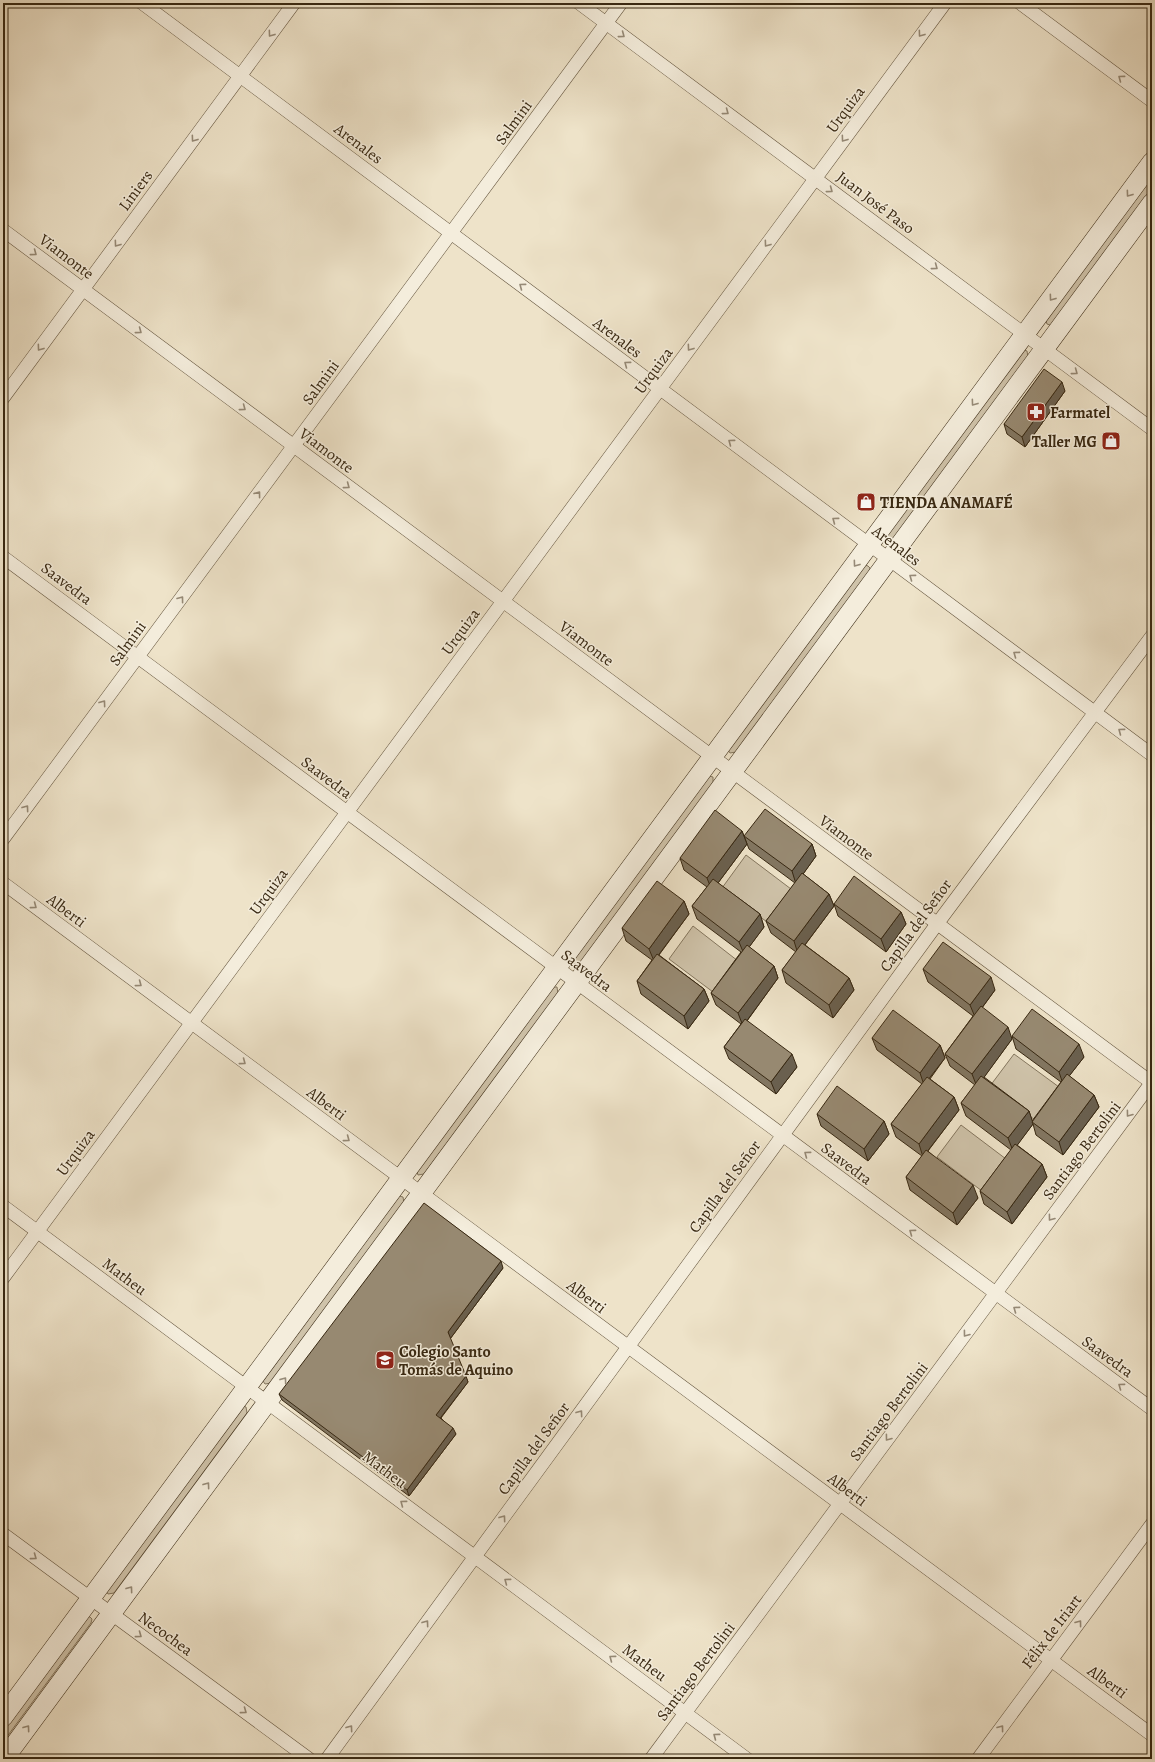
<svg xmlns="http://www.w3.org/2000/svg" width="1155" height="1762" font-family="Alegreya,serif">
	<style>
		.green { fill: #cfc3aa; stroke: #84765e }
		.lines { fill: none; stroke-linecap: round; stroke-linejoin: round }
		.street-casing { stroke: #665740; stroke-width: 14 }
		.secondary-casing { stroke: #382812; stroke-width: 20 }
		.street { stroke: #f4eddc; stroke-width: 13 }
		.secondary { stroke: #f4eddc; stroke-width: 19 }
		.wall { fill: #827661; stroke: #382812 }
		.shaded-wall { fill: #6a604f; stroke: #382812 }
		.building { fill: #978971; stroke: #382812 }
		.oneway { stroke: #968a77 }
		.labels { text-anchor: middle; stroke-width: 3; stroke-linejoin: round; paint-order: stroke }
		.street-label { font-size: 16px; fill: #382812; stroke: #f4eddc }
		.poi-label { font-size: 16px; font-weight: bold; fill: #382812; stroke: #f4eddc; text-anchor: start }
	</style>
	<rect width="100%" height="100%" fill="#eee3c9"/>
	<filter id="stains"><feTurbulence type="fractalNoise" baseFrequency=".005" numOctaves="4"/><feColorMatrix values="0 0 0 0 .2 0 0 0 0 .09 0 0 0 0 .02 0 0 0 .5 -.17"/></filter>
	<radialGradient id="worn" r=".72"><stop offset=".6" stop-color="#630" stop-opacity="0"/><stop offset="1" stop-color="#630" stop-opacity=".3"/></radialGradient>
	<!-- green -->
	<g class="green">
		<path d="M 1152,175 L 1152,189 L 1053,323 L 1050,325 L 1047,324 L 1046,321 Z"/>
		<path d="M 1024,350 L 1027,351 L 1028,357 L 895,537 L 892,539 L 888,538 L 887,535 Z"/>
		<path d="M 865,565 L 868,566 L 870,568 L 869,572 L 736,752 L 730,753 L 728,750 Z"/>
		<path d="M 709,776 L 713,777 L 713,783 L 580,963 L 574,964 L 573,961 Z"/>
		<path d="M 746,855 L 791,889 L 767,922 L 722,888 Z"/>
		<path d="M 693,926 L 738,961 L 713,992 L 669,959 Z"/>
		<path d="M 553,987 L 557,987 L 558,994 L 424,1174 L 418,1175 L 417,1172 Z"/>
		<path d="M 1014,1054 L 1059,1087 L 1035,1120 L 990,1086 Z"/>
		<path d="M 961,1125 L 1006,1159 L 982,1191 L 937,1157 Z"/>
		<path d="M 399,1196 L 403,1197 L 404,1203 L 271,1383 L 265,1384 L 263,1381 Z"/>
		<path d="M 243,1406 L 246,1407 L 247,1413 L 114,1593 L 108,1594 L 106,1591 Z"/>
		<path d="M 87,1616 L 90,1617 L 92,1619 L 91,1623 L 3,1742 L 3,1728 L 84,1618 Z"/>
	</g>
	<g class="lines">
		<!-- street casing -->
		<g class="street-casing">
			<g id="street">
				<path d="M 142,3 L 1152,755"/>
				<path d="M 579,3 L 1152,429"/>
				<path d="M 1020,3 L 1152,101"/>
				<path d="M 3,230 L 1152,1083"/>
				<path d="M 3,398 L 294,3"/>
				<path d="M 3,557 L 1152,1409"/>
				<path d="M 3,839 L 621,3"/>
				<path d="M 3,883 L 1152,1735"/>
				<path d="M 3,1206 L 747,1759"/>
				<path d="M 3,1278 L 945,3"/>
				<path d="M 3,1534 L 309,1759"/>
				<path d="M 327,1759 L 937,924 L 1152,636"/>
				<path d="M 651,1759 L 1152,1082"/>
				<path d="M 978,1759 L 1152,1524"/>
			</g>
		</g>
		<!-- secondary casing -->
		<g class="secondary-casing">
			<g id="secondary">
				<path d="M 3,1717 L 1152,162"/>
				<path d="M 4,1759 L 1152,203"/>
			</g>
		</g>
		<!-- street -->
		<use href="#street" class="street"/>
		<!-- secondary -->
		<use href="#secondary" class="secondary"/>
	</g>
	<!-- wall -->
	<g class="wall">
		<path d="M 1065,391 L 1025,447 L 1007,434 L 1004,424 Z"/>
		<path d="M 742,831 L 747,844 L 718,883 L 760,914 L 764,927 L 749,947 L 774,966 L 778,978 L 747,1021 L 797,1067 L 776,1094 L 729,1059 L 724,1047 L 741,1024 L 716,1005 L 711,993 L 741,952 L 697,919 L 692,906 L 707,887 L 684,870 L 680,858 Z"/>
		<path d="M 744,836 L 812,844 L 816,856 L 803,874 L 829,894 L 834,906 L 805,945 L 849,978 L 854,990 L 833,1018 L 786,983 L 782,970 L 796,952 L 771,933 L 766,921 L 795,883 L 749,849 Z"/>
		<path d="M 684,901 L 689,914 L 659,955 L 704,989 L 709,1001 L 688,1029 L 641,994 L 637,981 L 652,960 L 626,941 L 622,928 Z"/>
		<path d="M 834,904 L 901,912 L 906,924 L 886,952 L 838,916 Z"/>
		<path d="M 923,969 L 995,990 L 982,1008 L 1012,1039 L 984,1077 L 1029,1111 L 1032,1121 L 1061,1082 L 1016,1049 L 1012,1036 L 1084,1057 L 1069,1076 L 1094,1095 L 1099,1107 L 1063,1155 L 1036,1135 L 1033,1124 L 1017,1145 L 1042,1164 L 1047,1177 L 1012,1224 L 984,1204 L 980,1191 L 1011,1150 L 966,1116 L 961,1103 L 975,1085 L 950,1066 L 945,1054 L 973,1016 L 928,982 Z"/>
		<path d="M 872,1038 L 940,1045 L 945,1058 L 930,1079 L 954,1097 L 959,1110 L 928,1151 L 978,1198 L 957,1225 L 910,1190 L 906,1177 L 922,1156 L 896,1137 L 891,1124 L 922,1084 L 877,1050 Z"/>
		<path d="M 817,1114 L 884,1121 L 889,1134 L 868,1161 L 821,1126 Z"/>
		<path d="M 503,1268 L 450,1339 L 468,1382 L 441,1418 L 456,1434 L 409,1496 L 282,1400 L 279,1394 Z"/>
	</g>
	<!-- shaded-wall -->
	<g class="shaded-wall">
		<path d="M 1062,382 L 1065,391 L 1025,447 L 1022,437 Z"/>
		<path d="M 742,831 L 747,844 L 712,891 L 707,878 Z"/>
		<path d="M 812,844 L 816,856 L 796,884 L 792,871 Z"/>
		<path d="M 829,894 L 834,906 L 798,954 L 794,941 Z"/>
		<path d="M 684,901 L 689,914 L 654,961 L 649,949 Z"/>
		<path d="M 901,912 L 906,924 L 886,952 L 881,939 Z"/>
		<path d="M 760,914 L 764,927 L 744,954 L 739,942 Z"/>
		<path d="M 774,966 L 778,978 L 743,1026 L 738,1013 Z"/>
		<path d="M 991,977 L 995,990 L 975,1017 L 970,1005 Z"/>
		<path d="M 849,978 L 854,990 L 833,1018 L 829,1005 Z"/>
		<path d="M 704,989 L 709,1001 L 688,1029 L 684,1016 Z"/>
		<path d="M 1008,1027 L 1012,1039 L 977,1087 L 972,1074 Z"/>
		<path d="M 1079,1044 L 1084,1057 L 1063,1084 L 1059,1072 Z"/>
		<path d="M 940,1045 L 945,1058 L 924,1085 L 920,1073 Z"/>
		<path d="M 792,1054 L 797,1067 L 776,1094 L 771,1082 Z"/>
		<path d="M 1094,1095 L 1099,1107 L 1063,1155 L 1059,1142 Z"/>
		<path d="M 954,1097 L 959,1110 L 923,1157 L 919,1144 Z"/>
		<path d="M 1029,1111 L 1033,1123 L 1032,1122 L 1033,1124 L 1013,1151 L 1008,1138 Z"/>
		<path d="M 884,1121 L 889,1134 L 868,1161 L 864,1149 Z"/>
		<path d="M 1042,1164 L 1047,1177 L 1012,1224 L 1007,1212 Z"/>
		<path d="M 973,1185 L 978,1198 L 957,1225 L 953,1213 Z"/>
		<path d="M 501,1261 L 503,1268 L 450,1339 L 448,1332 Z"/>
		<path d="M 466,1376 L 468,1382 L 438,1421 L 436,1415 Z"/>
		<path d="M 453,1428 L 456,1434 L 409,1496 L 407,1490 Z"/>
	</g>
	<!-- building -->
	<g class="building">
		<path d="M 1044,369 L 1062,382 L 1022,437 L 1004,424 Z"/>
		<path d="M 765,809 L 812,844 L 792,871 L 744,836 Z"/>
		<path d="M 715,810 L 742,831 L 707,878 L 680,858 Z"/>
		<path d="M 802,873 L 829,894 L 794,941 L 766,921 Z"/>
		<path d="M 854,876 L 901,912 L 881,939 L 834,904 Z"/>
		<path d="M 713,879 L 760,914 L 739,942 L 692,906 Z"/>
		<path d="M 657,881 L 684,901 L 649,949 L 622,928 Z"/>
		<path d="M 943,942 L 991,977 L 970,1005 L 923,969 Z"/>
		<path d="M 802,943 L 849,978 L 829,1005 L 782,970 Z"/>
		<path d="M 747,945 L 774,966 L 738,1013 L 711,993 Z"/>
		<path d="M 657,954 L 704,989 L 684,1016 L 637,981 Z"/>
		<path d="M 981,1006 L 1008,1027 L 972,1074 L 945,1054 Z"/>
		<path d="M 1032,1009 L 1079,1044 L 1059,1072 L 1012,1036 Z"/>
		<path d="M 893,1010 L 940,1045 L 920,1073 L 872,1038 Z"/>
		<path d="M 745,1019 L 792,1054 L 771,1082 L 724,1047 Z"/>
		<path d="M 1067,1074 L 1094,1095 L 1059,1142 L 1032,1122 Z"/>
		<path d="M 981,1076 L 1029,1111 L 1008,1138 L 961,1103 Z"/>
		<path d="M 927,1077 L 954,1097 L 919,1144 L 891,1124 Z"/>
		<path d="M 837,1086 L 884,1121 L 864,1149 L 817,1114 Z"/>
		<path d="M 1015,1144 L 1042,1164 L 1007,1212 L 980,1191 Z"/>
		<path d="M 926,1150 L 973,1185 L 953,1213 L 906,1177 Z"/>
		<path d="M 424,1203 L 501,1261 L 448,1332 L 466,1376 L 436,1415 L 453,1428 L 407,1490 L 279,1394 Z"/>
	</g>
	<!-- one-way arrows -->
	<defs><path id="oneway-chevron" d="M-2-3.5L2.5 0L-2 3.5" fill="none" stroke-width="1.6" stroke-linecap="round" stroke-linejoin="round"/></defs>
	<g class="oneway">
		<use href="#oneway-chevron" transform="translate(271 34) rotate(126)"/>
		<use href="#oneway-chevron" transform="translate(921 34) rotate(126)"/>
		<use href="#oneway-chevron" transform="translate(622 35) rotate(37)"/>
		<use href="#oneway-chevron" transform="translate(1121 78) rotate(-143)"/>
		<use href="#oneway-chevron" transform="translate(726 112) rotate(37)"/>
		<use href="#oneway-chevron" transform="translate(194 139) rotate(126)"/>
		<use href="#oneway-chevron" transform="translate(844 139) rotate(126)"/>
		<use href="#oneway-chevron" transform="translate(830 190) rotate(37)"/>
		<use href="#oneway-chevron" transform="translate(1129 194) rotate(126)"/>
		<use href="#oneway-chevron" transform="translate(117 244) rotate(126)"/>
		<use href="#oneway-chevron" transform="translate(767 244) rotate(126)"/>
		<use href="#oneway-chevron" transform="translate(34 253) rotate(37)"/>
		<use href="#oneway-chevron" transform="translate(935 267) rotate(37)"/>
		<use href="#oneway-chevron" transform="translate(522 286) rotate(-143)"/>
		<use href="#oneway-chevron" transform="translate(1052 298) rotate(126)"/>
		<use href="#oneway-chevron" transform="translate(139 331) rotate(37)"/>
		<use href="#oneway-chevron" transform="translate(40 348) rotate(126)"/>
		<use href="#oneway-chevron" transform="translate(690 348) rotate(126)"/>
		<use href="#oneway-chevron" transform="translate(627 364) rotate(-143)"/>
		<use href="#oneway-chevron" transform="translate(1075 372) rotate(37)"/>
		<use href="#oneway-chevron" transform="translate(974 403) rotate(126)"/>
		<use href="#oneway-chevron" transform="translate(243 408) rotate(37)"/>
		<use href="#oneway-chevron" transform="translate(731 442) rotate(-143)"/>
		<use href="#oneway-chevron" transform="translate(347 486) rotate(37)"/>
		<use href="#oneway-chevron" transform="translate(258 494) rotate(-53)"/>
		<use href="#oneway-chevron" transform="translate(835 520) rotate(-143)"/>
		<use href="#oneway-chevron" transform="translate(856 564) rotate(126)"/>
		<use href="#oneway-chevron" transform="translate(912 577) rotate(-144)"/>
		<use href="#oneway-chevron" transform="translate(181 599) rotate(-53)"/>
		<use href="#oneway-chevron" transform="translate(1016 654) rotate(-144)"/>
		<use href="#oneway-chevron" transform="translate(103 703) rotate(-54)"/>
		<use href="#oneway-chevron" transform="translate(1121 731) rotate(-143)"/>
		<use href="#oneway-chevron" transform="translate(26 808) rotate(-54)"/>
		<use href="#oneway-chevron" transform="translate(34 906) rotate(37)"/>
		<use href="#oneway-chevron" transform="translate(139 984) rotate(37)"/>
		<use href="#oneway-chevron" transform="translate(243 1062) rotate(37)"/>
		<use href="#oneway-chevron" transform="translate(1129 1114) rotate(127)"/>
		<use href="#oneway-chevron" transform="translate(347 1139) rotate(37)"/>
		<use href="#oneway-chevron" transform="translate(807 1154) rotate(-143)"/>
		<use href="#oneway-chevron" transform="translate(1051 1218) rotate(127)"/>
		<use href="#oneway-chevron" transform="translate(912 1232) rotate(-144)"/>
		<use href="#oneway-chevron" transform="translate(1016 1309) rotate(-144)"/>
		<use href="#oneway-chevron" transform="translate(966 1334) rotate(127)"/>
		<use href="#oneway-chevron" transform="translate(284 1380) rotate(-54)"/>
		<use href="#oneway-chevron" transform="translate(1121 1386) rotate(-144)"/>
		<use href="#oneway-chevron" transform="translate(580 1413) rotate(-54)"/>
		<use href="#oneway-chevron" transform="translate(888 1438) rotate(127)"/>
		<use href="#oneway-chevron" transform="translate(207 1485) rotate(-54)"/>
		<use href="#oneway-chevron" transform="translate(403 1503) rotate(-143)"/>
		<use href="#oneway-chevron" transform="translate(503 1518) rotate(-54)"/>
		<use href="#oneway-chevron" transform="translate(34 1557) rotate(36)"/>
		<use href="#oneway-chevron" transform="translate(507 1581) rotate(-143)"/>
		<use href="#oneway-chevron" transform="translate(130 1589) rotate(-54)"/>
		<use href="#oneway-chevron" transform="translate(426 1623) rotate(-54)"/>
		<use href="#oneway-chevron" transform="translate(1079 1623) rotate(-53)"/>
		<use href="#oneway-chevron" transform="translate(139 1635) rotate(36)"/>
		<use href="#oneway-chevron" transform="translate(612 1658) rotate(-143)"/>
		<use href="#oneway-chevron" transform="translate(244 1711) rotate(36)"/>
		<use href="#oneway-chevron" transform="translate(27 1728) rotate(-54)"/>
		<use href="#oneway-chevron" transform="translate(350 1728) rotate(-54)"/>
		<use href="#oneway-chevron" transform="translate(1001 1728) rotate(-53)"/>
		<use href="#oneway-chevron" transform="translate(716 1736) rotate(-143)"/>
	</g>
	<!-- icons -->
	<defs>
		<g id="pharmacy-square" transform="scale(1)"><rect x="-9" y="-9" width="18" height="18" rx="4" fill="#8f2418" stroke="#f4eddc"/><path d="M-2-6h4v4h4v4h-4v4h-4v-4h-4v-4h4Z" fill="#fff"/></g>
		<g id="shop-square" transform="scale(1)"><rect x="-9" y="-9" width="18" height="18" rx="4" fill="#8f2418" stroke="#f4eddc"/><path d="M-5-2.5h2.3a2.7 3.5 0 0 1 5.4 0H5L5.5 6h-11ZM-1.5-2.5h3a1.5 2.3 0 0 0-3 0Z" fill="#fff"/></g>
		<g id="school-square" transform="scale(1)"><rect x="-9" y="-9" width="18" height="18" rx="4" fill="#8f2418" stroke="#f4eddc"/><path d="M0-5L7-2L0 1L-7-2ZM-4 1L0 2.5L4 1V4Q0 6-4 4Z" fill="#fff"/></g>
	</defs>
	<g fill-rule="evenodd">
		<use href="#pharmacy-square" x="1036" y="412"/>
		<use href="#shop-square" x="1111" y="441"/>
		<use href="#shop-square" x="866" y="502"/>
		<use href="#school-square" x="385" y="1360"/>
	</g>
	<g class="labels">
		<!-- street labels -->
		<g class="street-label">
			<text transform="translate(845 109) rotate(-54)" y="6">Urquiza</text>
			<text transform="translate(513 122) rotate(-54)" y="6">Salmini</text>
			<text transform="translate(359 143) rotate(37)" y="6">Arenales</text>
			<text transform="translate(135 190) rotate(-54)" y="6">Liniers</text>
			<text transform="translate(876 202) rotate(37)" y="6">Juan José Paso</text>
			<text transform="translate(67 256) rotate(37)" y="6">Viamonte</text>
			<text transform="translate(618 337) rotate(37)" y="6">Arenales</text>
			<text transform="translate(653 370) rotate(-54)" y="6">Urquiza</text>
			<text transform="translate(320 382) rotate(-54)" y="6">Salmini</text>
			<text transform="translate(327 450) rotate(37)" y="6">Viamonte</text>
			<text transform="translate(897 545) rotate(37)" y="6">Arenales</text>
			<text transform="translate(67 583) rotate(37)" y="6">Saavedra</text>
			<text transform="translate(460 631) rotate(-54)" y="6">Urquiza</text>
			<text transform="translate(127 643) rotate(-54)" y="6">Salmini</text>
			<text transform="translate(587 643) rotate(37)" y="6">Viamonte</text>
			<text transform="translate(327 777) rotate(37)" y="6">Saavedra</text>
			<text transform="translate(847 837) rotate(37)" y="6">Viamonte</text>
			<text transform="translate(268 891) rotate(-54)" y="6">Urquiza</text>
			<text transform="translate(67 910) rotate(37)" y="6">Alberti</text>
			<text transform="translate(915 925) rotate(-54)" y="6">Capilla del Señor</text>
			<text transform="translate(587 970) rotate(37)" y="6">Saavedra</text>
			<text transform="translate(327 1103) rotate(37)" y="6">Alberti</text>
			<text transform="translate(1081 1150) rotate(-53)" y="6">Santiago Bertolini</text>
			<text transform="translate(75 1152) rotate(-54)" y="6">Urquiza</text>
			<text transform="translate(847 1163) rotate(37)" y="6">Saavedra</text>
			<text transform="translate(724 1186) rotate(-54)" y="6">Capilla del Señor</text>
			<text transform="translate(125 1276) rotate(37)" y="6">Matheu</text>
			<text transform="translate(587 1296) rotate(37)" y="6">Alberti</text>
			<text transform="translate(1108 1356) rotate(36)" y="6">Saavedra</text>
			<text transform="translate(888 1411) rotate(-53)" y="6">Santiago Bertolini</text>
			<text transform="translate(533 1448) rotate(-54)" y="6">Capilla del Señor</text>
			<text transform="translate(385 1469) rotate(37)" y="6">Matheu</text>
			<text transform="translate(848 1489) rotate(37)" y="6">Alberti</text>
			<text transform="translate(1051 1631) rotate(-53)" y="6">Félix de Iriart</text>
			<text transform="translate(166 1633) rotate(36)" y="6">Necochea</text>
			<text transform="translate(645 1662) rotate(37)" y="6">Matheu</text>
			<text transform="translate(695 1671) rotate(-53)" y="6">Santiago Bertolini</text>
			<text transform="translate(1108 1681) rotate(36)" y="6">Alberti</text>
		</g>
		<!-- poi labels -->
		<g class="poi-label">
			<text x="1050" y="418">Farmatel</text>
			<text x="1097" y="447" text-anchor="end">Taller MG</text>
			<text x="880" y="508">TIENDA ANAMAFÉ</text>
			<text x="399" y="1357">Colegio Santo<tspan x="399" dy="18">Tomás de Aquino</tspan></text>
		</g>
	</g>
	<!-- margin -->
	<rect width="1155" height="1762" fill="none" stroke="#eee3c9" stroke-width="16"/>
	<rect x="4" y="4" width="1147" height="1754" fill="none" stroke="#382812" stroke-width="2"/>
	<rect x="8" y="8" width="1139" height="1746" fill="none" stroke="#382812"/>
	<rect width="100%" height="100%" filter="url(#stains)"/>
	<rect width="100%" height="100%" fill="url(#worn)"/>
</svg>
